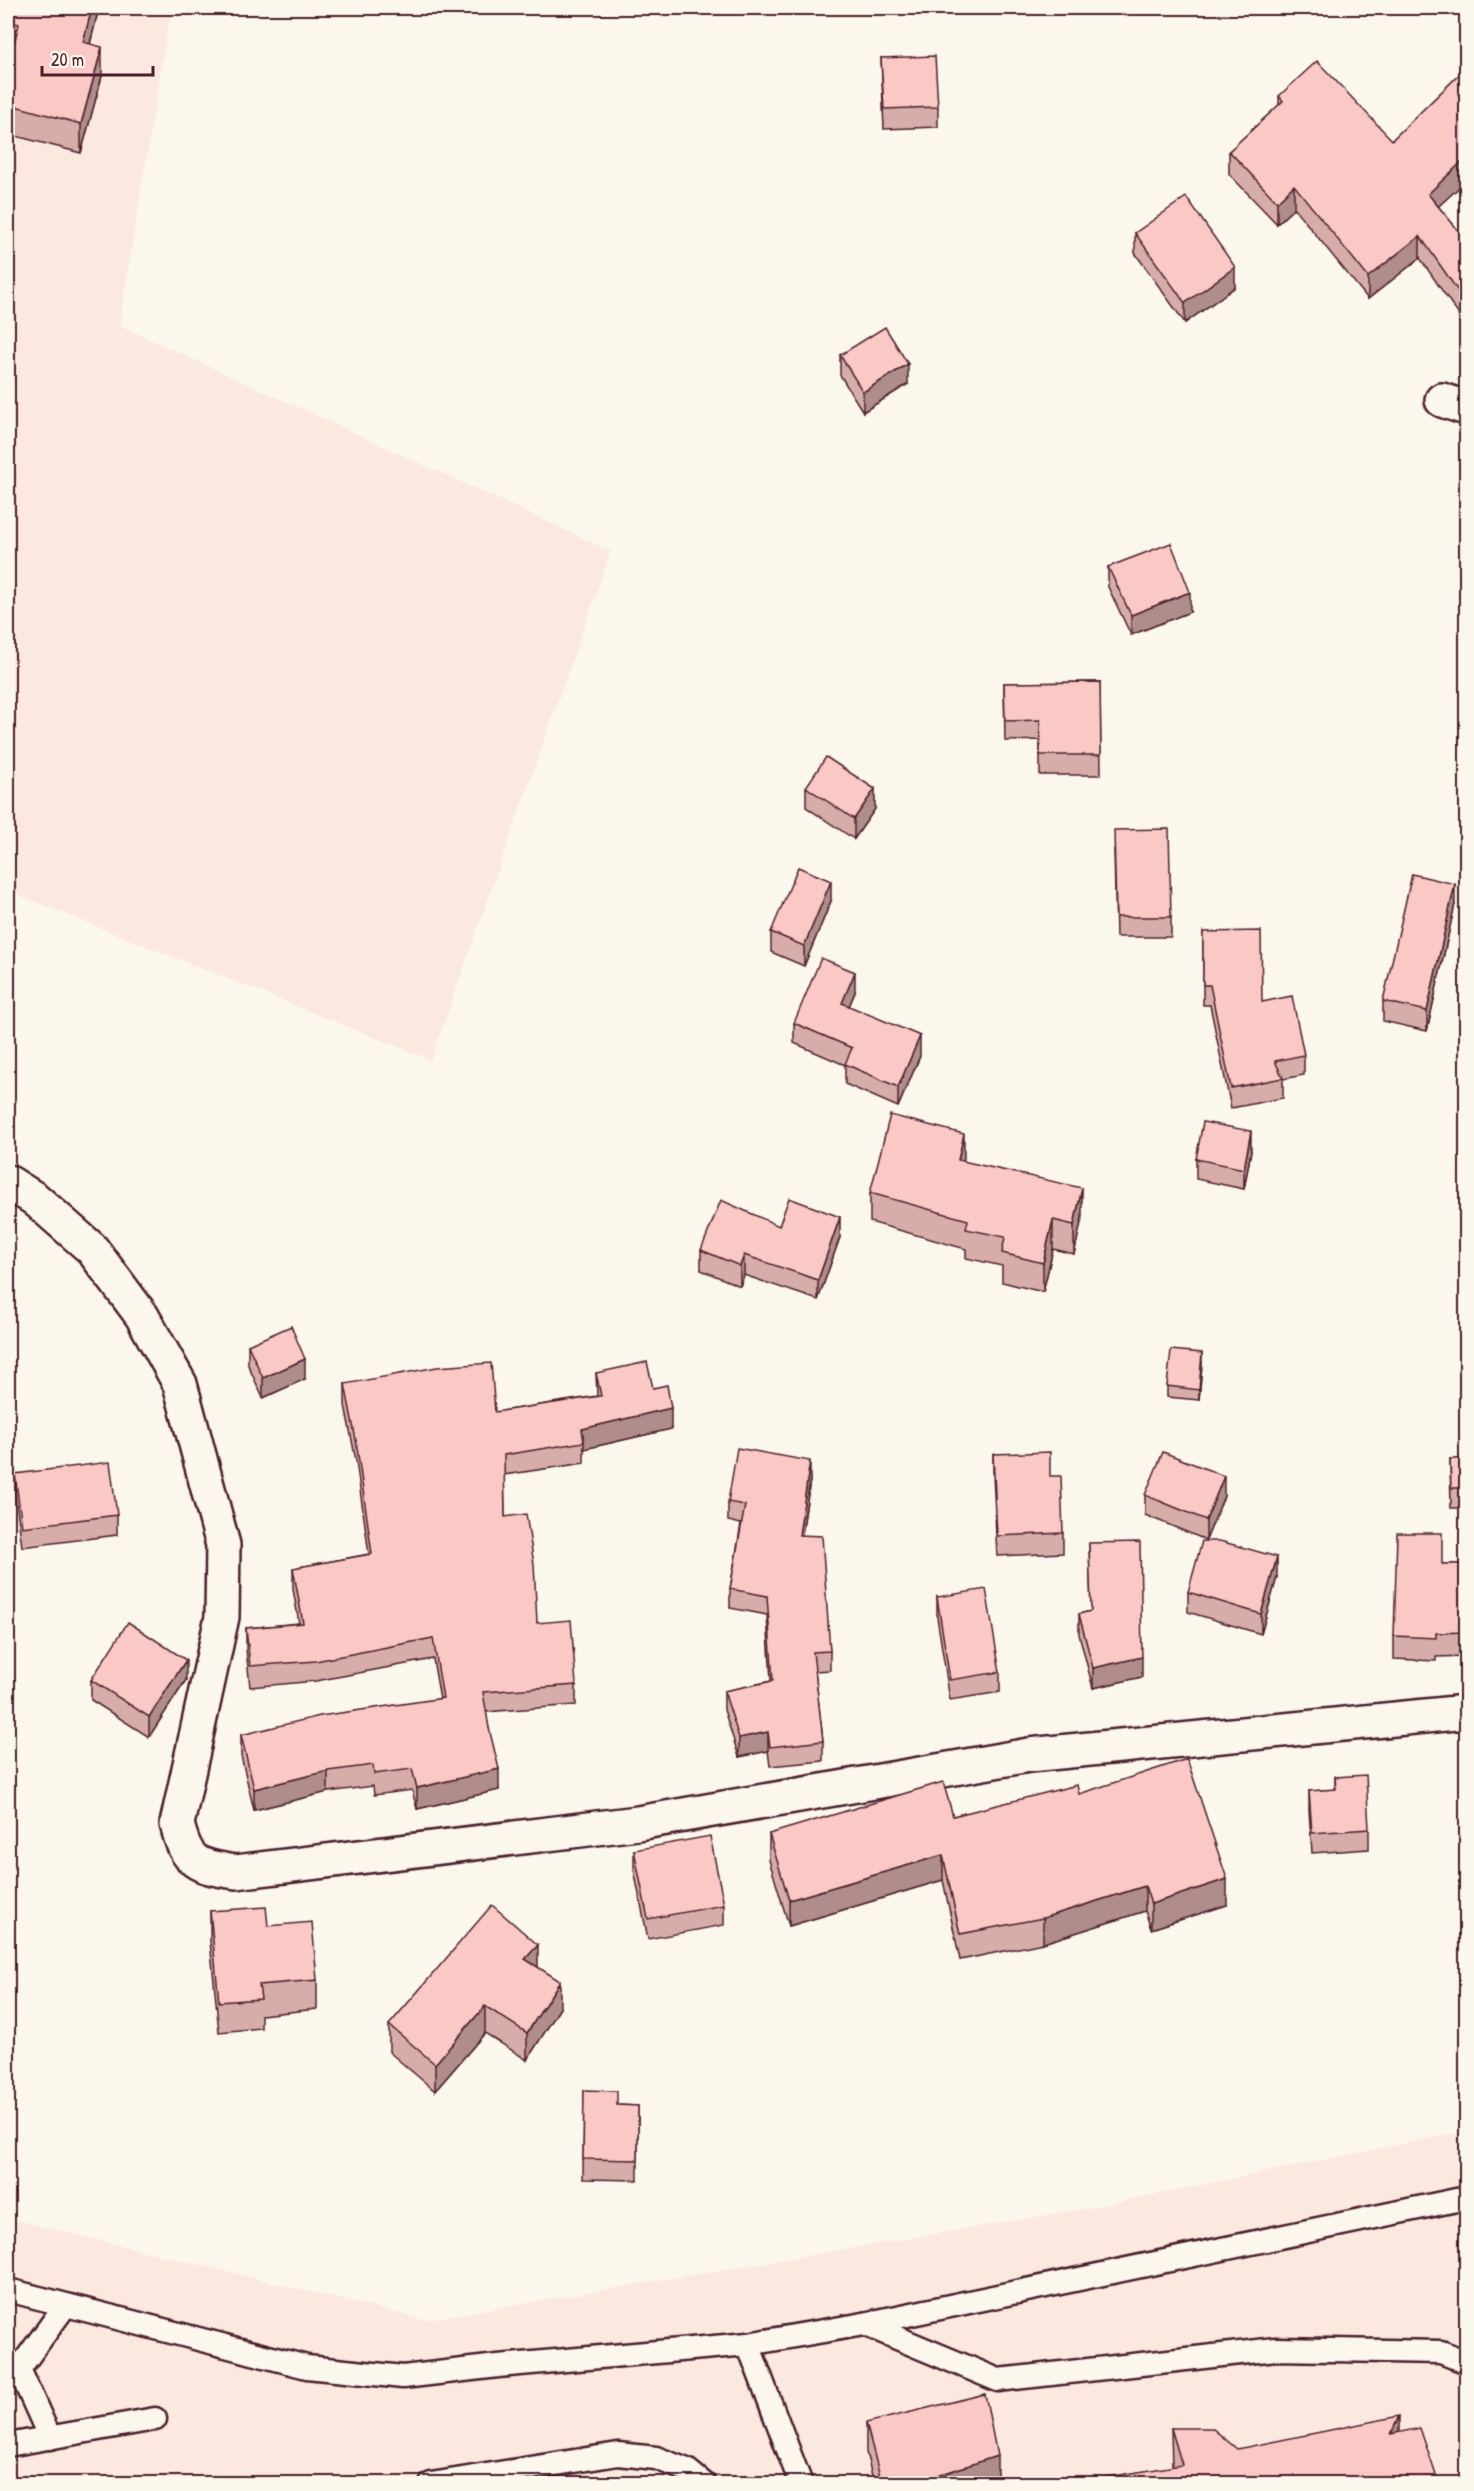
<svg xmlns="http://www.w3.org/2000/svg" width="1474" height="2491" font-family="'Patrick Hand',sans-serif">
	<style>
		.built { fill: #fbe9e0 }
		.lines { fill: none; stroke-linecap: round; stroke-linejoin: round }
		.service-casing { stroke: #4a1f2b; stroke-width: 27 }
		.minor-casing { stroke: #4a1f2b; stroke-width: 38 }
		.service { stroke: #fbf7ec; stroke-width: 22 }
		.minor { stroke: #fbf7ec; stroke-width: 33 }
		.wall { fill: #d7ada9; stroke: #4a1f2b; stroke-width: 1.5 }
		.shaded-wall { fill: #af8d8a; stroke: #4a1f2b; stroke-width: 1.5 }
		.building { fill: #fac9c5; stroke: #4a1f2b; stroke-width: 1.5 }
	</style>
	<rect width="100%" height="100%" fill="#fbf7ec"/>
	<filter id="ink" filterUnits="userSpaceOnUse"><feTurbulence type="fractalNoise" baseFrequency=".0167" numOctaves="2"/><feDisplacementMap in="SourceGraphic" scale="12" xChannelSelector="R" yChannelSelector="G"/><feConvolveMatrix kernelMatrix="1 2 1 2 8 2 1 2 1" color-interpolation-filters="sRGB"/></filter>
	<g filter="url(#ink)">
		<!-- built -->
		<g class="built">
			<path d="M 8,8 L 171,8 L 119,325 L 611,551 L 431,1060 L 8,891 Z"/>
			<path d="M 1466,2131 L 1466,2483 L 8,2484 L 8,2218 L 425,2320 L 1094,2207 Z"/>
		</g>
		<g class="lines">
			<!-- service casing -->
			<g class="service-casing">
				<g id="service">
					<path d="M 8,2290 L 307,2367 L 403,2377 L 498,2366 L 748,2344 L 864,2324 L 1466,2198"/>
					<path d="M 864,2324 L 998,2380 L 1276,2349 L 1441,2352 L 1466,2362"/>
					<path d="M 748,2344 L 801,2484"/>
					<path d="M 8,2365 L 19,2369 L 50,2438"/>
					<path d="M 19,2369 L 65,2306"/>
					<path d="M 8,2445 L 155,2419"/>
					<path d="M 431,2484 L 618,2454 L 656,2458 L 687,2470 L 704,2484"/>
				</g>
			</g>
			<!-- minor casing -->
			<g class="minor-casing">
				<g id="minor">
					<path d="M 1442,400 L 1466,408"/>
					<path d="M 8,1182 L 35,1199 L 92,1249 L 142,1316 L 180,1384 L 223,1545 L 222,1617 L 177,1824 C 187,1864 196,1866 236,1872 L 638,1823 L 1029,1755 L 1466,1712"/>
				</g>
			</g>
			<!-- service -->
			<use href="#service" class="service"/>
			<!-- minor -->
			<use href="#minor" class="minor"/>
		</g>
		<!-- wall -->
		<g class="wall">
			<path d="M 8,8 L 99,8 L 90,44 L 102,76 L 81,153 L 8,134 L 8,66 L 12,51 L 8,50 Z"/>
			<path d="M 881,58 L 938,107 L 938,127 L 884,129 Z"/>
			<path d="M 1467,67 L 1467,180 L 1438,206 L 1462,235 L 1467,232 L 1467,327 L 1420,258 L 1368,299 L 1294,208 L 1277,224 L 1229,174 L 1229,151 L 1279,105 L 1279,96 L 1392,140 Z"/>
			<path d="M 1135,233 L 1235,287 L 1185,323 L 1135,253 Z"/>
			<path d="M 840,355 L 908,384 L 863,412 L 840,375 Z"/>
			<path d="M 1108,567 L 1190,612 L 1131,635 L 1108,587 Z"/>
			<path d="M 1100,682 L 1101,775 L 1040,775 L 1040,740 L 1005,741 L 1004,683 Z"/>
			<path d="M 806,787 L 875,809 L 854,839 L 806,807 Z"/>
			<path d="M 1114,850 L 1171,917 L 1171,937 L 1116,937 Z"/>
			<path d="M 831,901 L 804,966 L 771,952 L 771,932 Z"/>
			<path d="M 1455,904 L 1427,1031 L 1383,1021 L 1383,1001 Z"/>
			<path d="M 1203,932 L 1262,1002 L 1304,1055 L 1304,1075 L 1283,1079 L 1283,1098 L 1231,1108 L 1210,1005 L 1203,1005 Z"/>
			<path d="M 855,992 L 849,1006 L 920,1056 L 898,1107 L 845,1084 L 845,1065 L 794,1043 L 794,1023 Z"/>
			<path d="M 1251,1151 L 1244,1189 L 1196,1179 L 1196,1159 Z"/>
			<path d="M 964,1162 L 1082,1218 L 1074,1254 L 1053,1249 L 1043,1292 L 1002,1282 L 1002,1266 L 966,1258 L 966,1249 L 870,1222 L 870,1193 Z"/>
			<path d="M 779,1226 L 840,1237 L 818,1300 L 744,1275 L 740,1286 L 701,1270 L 701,1250 Z"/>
			<path d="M 248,1345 L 305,1379 L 263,1398 L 248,1365 Z"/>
			<path d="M 1202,1363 L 1199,1400 L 1167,1397 L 1167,1386 Z"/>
			<path d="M 596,1373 L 653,1388 L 671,1429 L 584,1449 L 584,1463 L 504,1475 L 505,1517 L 537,1623 L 576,1685 L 576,1705 L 486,1712 L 499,1790 L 417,1809 L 412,1790 L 374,1795 L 373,1786 L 328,1792 L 254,1810 L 241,1756 L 241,1735 L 440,1699 L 433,1659 L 316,1681 L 250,1687 L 246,1649 L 246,1628 L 299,1623 L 293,1589 L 293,1568 L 369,1554 L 356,1461 L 345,1405 L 345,1384 L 495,1412 L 597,1396 Z"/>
			<path d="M 993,1454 L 1050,1476 L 1063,1533 L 1063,1553 L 997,1556 L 993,1474 Z"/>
			<path d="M 1450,1459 L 1467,1459 L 1467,1508 L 1451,1508 Z"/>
			<path d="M 15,1474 L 117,1515 L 117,1535 L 22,1547 L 15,1494 Z"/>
			<path d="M 810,1480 L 802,1535 L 830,1651 L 830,1670 L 815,1671 L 823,1741 L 823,1761 L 770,1766 L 768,1751 L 739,1757 L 724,1710 L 724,1691 L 771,1681 L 767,1615 L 730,1608 L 730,1589 L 741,1524 L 728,1521 L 728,1502 Z"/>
			<path d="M 1145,1495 L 1224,1496 L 1206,1540 L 1145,1515 Z"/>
			<path d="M 1089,1543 L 1142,1677 L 1093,1688 L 1079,1634 L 1079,1614 L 1091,1611 Z"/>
			<path d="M 1442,1564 L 1467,1564 L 1467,1656 L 1436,1657 L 1436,1661 L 1394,1659 L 1394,1636 Z"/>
			<path d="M 1277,1577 L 1261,1634 L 1188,1612 L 1188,1592 Z"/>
			<path d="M 937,1597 L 1000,1672 L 1000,1692 L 950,1700 L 937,1617 Z"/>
			<path d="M 91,1680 L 186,1680 L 149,1737 L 91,1700 Z"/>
			<path d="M 1335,1777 L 1369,1829 L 1369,1849 L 1312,1853 L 1309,1811 L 1309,1791 L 1335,1790 Z"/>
			<path d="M 1079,1794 L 1227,1905 L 1151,1929 L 1145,1911 L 1043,1943 L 960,1960 L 943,1880 L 789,1926 L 769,1860 L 769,1834 L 953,1816 Z"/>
			<path d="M 634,1850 L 724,1905 L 724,1925 L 648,1939 L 634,1870 Z"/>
			<path d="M 210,1911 L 268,1926 L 317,1980 L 317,2009 L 261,2015 L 261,2028 L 219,2032 L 210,1941 Z"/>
			<path d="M 538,1967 L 560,2008 L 527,2060 L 485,2033 L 435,2091 L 389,2052 L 389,2025 Z"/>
			<path d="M 584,2090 L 617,2105 L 638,2106 L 638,2180 L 583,2179 Z"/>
			<path d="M 866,2423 L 997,2484 L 874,2484 L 866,2452 Z"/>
			<path d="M 1171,2428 L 1237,2449 L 1399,2432 L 1439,2484 L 1095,2484 L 1095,2479 L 1172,2467 Z"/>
		</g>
		<!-- shaded-wall -->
		<g class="shaded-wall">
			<path d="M 92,8 L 99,8 L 83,71 L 83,42 Z"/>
			<path d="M 102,47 L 102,76 L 81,153 L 81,124 Z"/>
			<path d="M 1467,157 L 1467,180 L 1428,216 L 1428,194 Z"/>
			<path d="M 1294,185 L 1294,208 L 1277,224 L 1277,202 Z"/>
			<path d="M 1420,236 L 1420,258 L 1368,299 L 1368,277 Z"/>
			<path d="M 1235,267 L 1235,287 L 1185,323 L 1185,303 Z"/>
			<path d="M 908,364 L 908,384 L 863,412 L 863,392 Z"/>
			<path d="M 1190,592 L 1190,612 L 1131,635 L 1131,615 Z"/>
			<path d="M 875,789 L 875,809 L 854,839 L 854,819 Z"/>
			<path d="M 831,881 L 831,901 L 804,966 L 804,946 Z"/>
			<path d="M 1455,884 L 1455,904 L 1427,1031 L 1427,1011 Z"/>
			<path d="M 855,972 L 855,992 L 842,1023 L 842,1003 Z"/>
			<path d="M 920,1036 L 920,1056 L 898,1107 L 898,1087 Z"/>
			<path d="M 1251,1131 L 1251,1151 L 1244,1189 L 1244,1169 Z"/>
			<path d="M 964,1134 L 964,1164 L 958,1160 Z"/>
			<path d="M 1082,1188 L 1082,1218 L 1074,1254 L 1074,1225 Z"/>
			<path d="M 840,1217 L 840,1237 L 818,1300 L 818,1280 Z"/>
			<path d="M 1053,1220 L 1053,1249 L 1043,1292 L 1043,1263 Z"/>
			<path d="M 744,1255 L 744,1275 L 740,1286 L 740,1266 Z"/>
			<path d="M 1202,1353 L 1202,1363 L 1199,1400 L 1199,1390 Z"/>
			<path d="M 305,1359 L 305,1379 L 263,1398 L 263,1378 Z"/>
			<path d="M 671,1408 L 671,1429 L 584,1449 L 584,1442 L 582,1429 Z"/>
			<path d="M 810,1461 L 810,1480 L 799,1554 L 799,1535 Z"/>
			<path d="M 1224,1476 L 1224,1496 L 1206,1540 L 1206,1520 Z"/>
			<path d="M 1277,1557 L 1277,1577 L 1261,1634 L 1261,1614 Z"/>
			<path d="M 1142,1657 L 1142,1677 L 1093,1688 L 1093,1668 Z"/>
			<path d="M 186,1660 L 186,1680 L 149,1737 L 149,1717 Z"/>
			<path d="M 768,1732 L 768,1751 L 739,1757 L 739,1738 Z"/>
			<path d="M 499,1769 L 499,1790 L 417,1809 L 417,1788 Z"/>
			<path d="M 328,1771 L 328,1792 L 254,1810 L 254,1789 Z"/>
			<path d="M 943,1855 L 943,1880 L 789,1926 L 789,1900 Z"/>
			<path d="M 1227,1879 L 1227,1905 L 1151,1929 L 1151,1904 Z"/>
			<path d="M 1145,1886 L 1145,1911 L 1043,1943 L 1043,1918 Z"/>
			<path d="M 538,1945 L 538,1972 L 525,1959 Z"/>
			<path d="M 560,1981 L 560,2008 L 527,2060 L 527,2033 Z"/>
			<path d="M 485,2006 L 485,2033 L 435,2091 L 435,2064 Z"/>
			<path d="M 1399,2416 L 1399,2454 L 1391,2434 Z"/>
			<path d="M 997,2456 L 997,2484 L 911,2484 Z"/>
		</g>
		<!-- building -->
		<g class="building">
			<path d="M 8,8 L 92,8 L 83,42 L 102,47 L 81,124 L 8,104 L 8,66 L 19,24 L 8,21 Z"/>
			<path d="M 935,56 L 938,107 L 884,109 L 881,58 Z"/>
			<path d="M 1317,61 L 1392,140 L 1467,67 L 1467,157 L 1428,194 L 1462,235 L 1467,232 L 1467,304 L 1420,236 L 1368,277 L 1294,185 L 1277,202 L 1229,151 L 1283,101 L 1279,96 Z"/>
			<path d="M 1186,197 L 1235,267 L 1185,303 L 1135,233 Z"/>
			<path d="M 885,327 L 908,364 L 863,392 L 840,355 Z"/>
			<path d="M 1171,543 L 1190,592 L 1131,615 L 1108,567 Z"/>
			<path d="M 1100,682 L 1101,755 L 1040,755 L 1040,720 L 1005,721 L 1004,683 Z"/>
			<path d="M 826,757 L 875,789 L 854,819 L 806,787 Z"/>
			<path d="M 1169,829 L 1171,917 L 1116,917 L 1114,830 Z"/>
			<path d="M 798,867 L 831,881 L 804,946 L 771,932 Z"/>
			<path d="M 1412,874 L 1455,884 L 1427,1011 L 1383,1001 Z"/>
			<path d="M 1261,931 L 1262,1002 L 1292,996 L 1304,1055 L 1275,1061 L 1283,1078 L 1231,1088 L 1210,985 L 1203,985 L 1203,932 Z"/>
			<path d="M 821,958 L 855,972 L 842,1003 L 920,1036 L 898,1087 L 845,1064 L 852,1048 L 794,1023 Z"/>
			<path d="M 890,1115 L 964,1134 L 958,1160 L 1082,1188 L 1074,1225 L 1053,1220 L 1043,1263 L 1002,1253 L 1005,1237 L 966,1229 L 968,1220 L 870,1193 Z"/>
			<path d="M 1203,1122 L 1251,1131 L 1244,1169 L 1196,1159 Z"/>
			<path d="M 789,1198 L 840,1217 L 818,1280 L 744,1255 L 740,1266 L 701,1250 L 721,1200 L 779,1226 Z"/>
			<path d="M 291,1326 L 305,1359 L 263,1378 L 248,1345 Z"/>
			<path d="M 1171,1350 L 1202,1353 L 1199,1390 L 1167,1386 Z"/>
			<path d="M 647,1362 L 653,1388 L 667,1385 L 671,1408 L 582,1429 L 584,1442 L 504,1455 L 505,1517 L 526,1514 L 534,1564 L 537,1623 L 571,1620 L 576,1685 L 483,1692 L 489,1728 L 499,1769 L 417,1788 L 412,1769 L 374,1774 L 373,1765 L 328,1771 L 254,1789 L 241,1735 L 320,1716 L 443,1698 L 433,1638 L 316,1661 L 250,1666 L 246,1628 L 303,1623 L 293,1568 L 372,1554 L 356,1440 L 345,1384 L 437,1367 L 491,1363 L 495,1412 L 601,1396 L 596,1373 Z"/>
			<path d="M 737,1448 L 810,1461 L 799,1535 L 822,1536 L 830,1651 L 813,1652 L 823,1741 L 770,1747 L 768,1732 L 739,1738 L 724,1691 L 773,1681 L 767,1596 L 730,1589 L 745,1505 L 728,1502 Z"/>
			<path d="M 1050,1452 L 1050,1476 L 1061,1476 L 1063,1533 L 997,1536 L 993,1454 Z"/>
			<path d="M 1163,1452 L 1224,1476 L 1206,1520 L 1145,1495 Z"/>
			<path d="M 1450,1459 L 1467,1459 L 1467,1488 L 1451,1488 Z"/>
			<path d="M 110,1462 L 117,1515 L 22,1527 L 15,1474 Z"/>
			<path d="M 1397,1533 L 1442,1533 L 1442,1564 L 1467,1564 L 1467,1632 L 1436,1633 L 1436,1638 L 1394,1636 Z"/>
			<path d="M 1202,1541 L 1220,1541 L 1277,1557 L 1261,1614 L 1188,1592 Z"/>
			<path d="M 1140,1542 L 1142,1657 L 1093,1668 L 1079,1614 L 1091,1611 L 1089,1543 Z"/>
			<path d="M 986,1589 L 1000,1672 L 950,1680 L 937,1597 Z"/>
			<path d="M 128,1622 L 186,1660 L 149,1717 L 91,1680 Z"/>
			<path d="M 1187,1759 L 1227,1879 L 1151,1904 L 1145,1886 L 1043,1918 L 960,1934 L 943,1855 L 789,1900 L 769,1834 L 943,1782 L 953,1816 L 1077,1785 L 1079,1794 Z"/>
			<path d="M 1366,1775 L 1369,1829 L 1312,1833 L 1309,1791 L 1336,1789 L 1335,1777 Z"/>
			<path d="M 710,1836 L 724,1905 L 648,1919 L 634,1850 Z"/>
			<path d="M 492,1905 L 538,1945 L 525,1959 L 560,1981 L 527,2033 L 485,2006 L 435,2064 L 389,2025 Z"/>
			<path d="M 266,1907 L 268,1926 L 312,1922 L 317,1980 L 259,1985 L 261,1999 L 219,2002 L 210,1911 Z"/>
			<path d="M 584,2090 L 617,2091 L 617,2105 L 638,2106 L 638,2160 L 583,2159 Z"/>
			<path d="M 985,2394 L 997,2456 L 911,2484 L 882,2484 L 866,2423 Z"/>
			<path d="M 1399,2416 L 1391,2434 L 1420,2428 L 1439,2484 L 1096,2484 L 1095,2479 L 1182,2465 L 1171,2428 L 1212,2428 L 1237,2449 Z"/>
		</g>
	</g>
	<!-- margin -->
	<rect width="1474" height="2491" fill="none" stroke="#fbf7ec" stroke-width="30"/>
	<rect x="15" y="15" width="1444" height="2461" fill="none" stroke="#4a1f2b" stroke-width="2" filter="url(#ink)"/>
	<!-- scale -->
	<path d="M42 66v9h111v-9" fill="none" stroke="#4a1f2b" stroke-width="3"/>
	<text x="51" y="66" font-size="18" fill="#4a1f2b" stroke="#fbf7ec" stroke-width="4.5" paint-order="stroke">20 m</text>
</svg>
